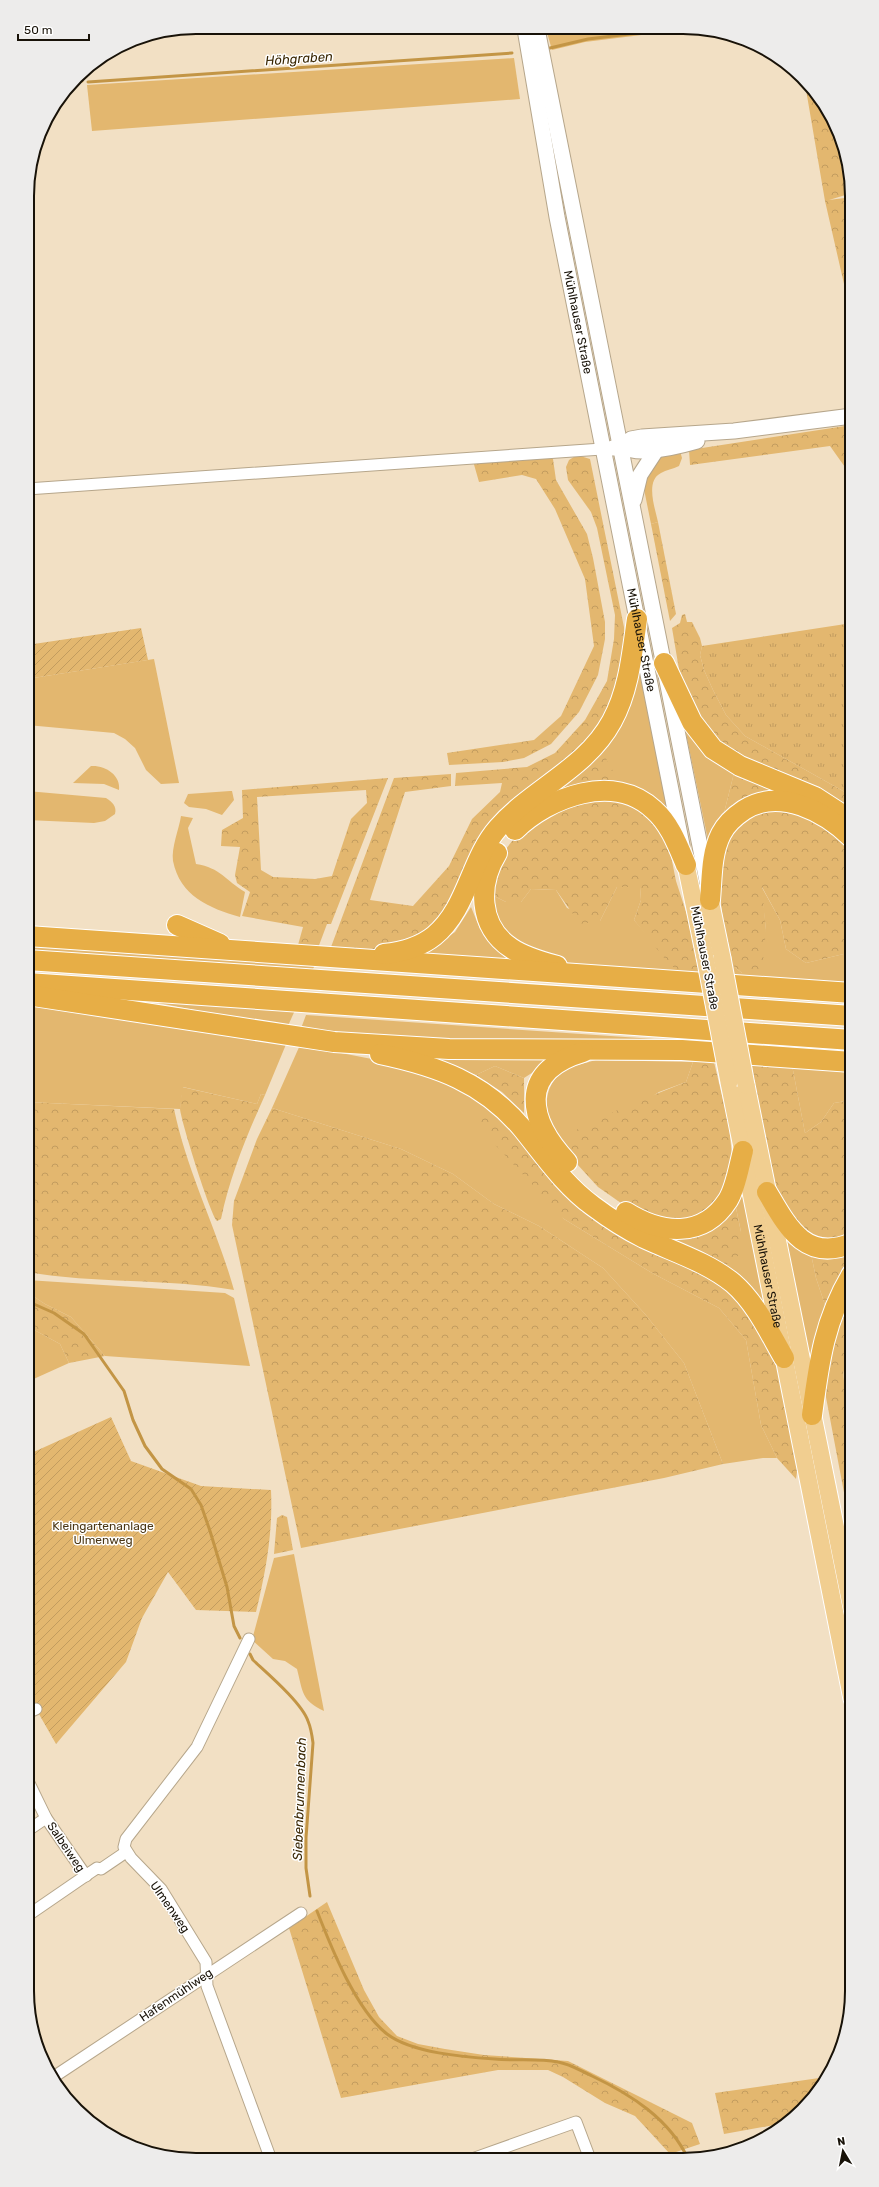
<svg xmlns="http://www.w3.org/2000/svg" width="879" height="2187" font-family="Rubik,sans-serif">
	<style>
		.grass { fill: #e3b76f }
		.forest { fill: url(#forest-crowns); fill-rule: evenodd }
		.park { fill: url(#park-tufts) }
		.garden { fill: url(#garden-furrows) }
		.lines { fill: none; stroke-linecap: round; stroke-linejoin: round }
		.stream { stroke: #c39545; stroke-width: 3 }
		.street-casing { stroke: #b6a68b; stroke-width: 13 }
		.secondary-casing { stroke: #b6a68b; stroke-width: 17 }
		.primary-casing { stroke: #fff; stroke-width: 19 }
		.highway-casing { stroke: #fff; stroke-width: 22 }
		.street { stroke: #fff; stroke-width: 11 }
		.secondary { stroke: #fff; stroke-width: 15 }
		.primary { stroke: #f1ce90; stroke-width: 17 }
		.highway { stroke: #e7ae46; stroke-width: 20 }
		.primary-bridge-casing { stroke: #fff; stroke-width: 19; stroke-linecap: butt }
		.primary-bridge { stroke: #f1ce90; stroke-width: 17 }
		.labels { text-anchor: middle; stroke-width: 3; stroke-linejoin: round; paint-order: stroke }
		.street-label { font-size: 12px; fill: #181208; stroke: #fff }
		.park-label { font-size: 12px; fill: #4b3715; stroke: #fff }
		.water-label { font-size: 13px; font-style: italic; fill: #392602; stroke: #fff }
		.rim { fill: none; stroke: #181208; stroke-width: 2 }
	</style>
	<defs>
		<pattern id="forest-crowns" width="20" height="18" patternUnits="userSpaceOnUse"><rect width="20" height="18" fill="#e3b76f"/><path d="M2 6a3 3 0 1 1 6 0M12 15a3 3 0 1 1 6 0" fill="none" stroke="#c29c5f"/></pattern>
		<pattern id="park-tufts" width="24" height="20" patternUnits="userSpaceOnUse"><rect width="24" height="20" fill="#e3b76f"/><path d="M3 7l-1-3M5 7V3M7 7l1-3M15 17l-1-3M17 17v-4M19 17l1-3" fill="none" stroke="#c29c5f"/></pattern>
		<pattern id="garden-furrows" width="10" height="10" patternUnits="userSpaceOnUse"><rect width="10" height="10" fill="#e3b76f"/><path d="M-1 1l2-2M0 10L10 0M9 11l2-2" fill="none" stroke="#c29c5f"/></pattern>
	</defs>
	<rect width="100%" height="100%" fill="#f2e0c4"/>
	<!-- grass -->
	<g class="grass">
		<path d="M 546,29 L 682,30 L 585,42 L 552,50 Z"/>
		<path d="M 514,58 L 520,99 L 92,131 L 87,85 Z"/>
		<path d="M 680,451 L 682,458 L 679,466 C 673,469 666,470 661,473 C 645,481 655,508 658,522 L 651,524 L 643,484 L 657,459 Z"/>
		<path d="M 154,659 L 179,783 L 161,784 L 146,770 L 135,748 L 125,739 L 114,733 L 27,725 L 27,679 Z"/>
		<path d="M 639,663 L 674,829 L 560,794 L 549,792 Z"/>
		<path d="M 683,719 L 735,769 L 724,813 L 709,845 Z"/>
		<path d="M 91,766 C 105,765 121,775 119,790 L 104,784 L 73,783 Z"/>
		<path d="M 27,791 L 106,798 C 112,802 117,806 115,814 L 105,821 L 94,823 L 27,820 Z"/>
		<path d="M 230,791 L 232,791 L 234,800 L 222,815 L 206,809 L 189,807 L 184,803 L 188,794 Z"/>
		<path d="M 181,816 L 193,818 L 188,828 L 196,864 C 221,868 225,880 245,892 L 240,917 C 209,908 180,896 173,861 C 171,848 179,829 181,816 Z"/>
		<path d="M 761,886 L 780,920 L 786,949 L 806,963 L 852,952 L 852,984 L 734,977 L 732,965 L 742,973 L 766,930 Z"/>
		<path d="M 617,887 L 640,887 L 641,900 L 634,920 L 681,974 L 571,964 L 544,957 L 501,932 L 488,893 L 506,902 L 521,902 L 531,889 L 556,890 L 567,908 L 600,921 Z"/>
		<path d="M 471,907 L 480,929 L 488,938 L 522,960 L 410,958 L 442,941 L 455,932 Z"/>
		<path d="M 27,944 L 316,963 L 312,971 L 27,952 Z"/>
		<path d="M 143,1000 L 296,1008 L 287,1028 Z"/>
		<path d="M 27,1004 L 287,1042 L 265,1095 L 261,1094 L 257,1104 L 183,1087 L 180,1109 L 27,1102 Z"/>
		<path d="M 306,1015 L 713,1043 L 498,1047 L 300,1031 Z"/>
		<path d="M 300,1045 L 377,1060 L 415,1069 L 482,1096 L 564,1219 L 652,1273 L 719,1308 L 746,1340 L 761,1425 L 777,1458 L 763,1458 L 723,1464 L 684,1363 L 645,1314 L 603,1268 L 539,1226 L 494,1204 L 453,1174 L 401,1149 L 272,1108 Z"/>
		<path d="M 415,1054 L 555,1058 L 524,1078 L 495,1066 L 476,1075 Z"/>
		<path d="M 596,1060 L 693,1062 L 686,1082 L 659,1092 L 566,1152 C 549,1128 534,1092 564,1071 C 573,1065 586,1063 596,1060 Z"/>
		<path d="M 792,1065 L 852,1072 L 852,1100 L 834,1103 L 821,1122 L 805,1133 Z"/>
		<path d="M 742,1188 L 775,1322 L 722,1268 L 741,1232 L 735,1203 Z"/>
		<path d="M 784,1230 L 810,1249 L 816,1278 L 828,1314 L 812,1374 Z"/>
		<path d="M 27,1280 L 225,1293 L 234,1298 L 250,1366 L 105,1356 L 71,1317 L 45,1304 L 27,1292 Z"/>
		<path d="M 27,1326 L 60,1344 L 69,1363 L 27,1382 Z"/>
		<path d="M 843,1370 L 852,1370 L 852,1433 Z"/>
		<path d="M 294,1554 L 324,1711 C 301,1700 303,1692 297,1669 L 285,1661 L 273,1659 L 252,1640 L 274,1558 Z"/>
	</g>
	<!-- forest -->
	<g class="forest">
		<path d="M 804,78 L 829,112 L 846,153 L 852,193 L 829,200 L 852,197 L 852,319 L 825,201 Z"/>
		<path d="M 845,426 L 852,436 L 852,477 L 830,446 L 690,465 L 689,450 Z"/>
		<path d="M 542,454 L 553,459 L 556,480 L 587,534 L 593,558 L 605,622 L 605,639 L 598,675 L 579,712 L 551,744 L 524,758 L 503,762 L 449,765 L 447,753 L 534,740 L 561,716 L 594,646 L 585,579 L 555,509 L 536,479 L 522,475 L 479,482 L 473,461 Z"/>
		<path d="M 577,455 L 590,459 L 627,642 L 626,663 L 602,727 L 525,796 L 458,895 L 419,941 L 383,951 L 331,947 L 394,778 L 451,774 L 451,786 L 405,792 L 370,900 L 413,906 L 449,866 L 472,819 L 500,792 L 502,783 L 455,786 L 456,773 L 527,767 L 555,753 L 585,720 L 607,681 L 614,639 L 615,615 L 597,528 L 591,512 L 568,480 L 566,467 L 569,460 Z"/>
		<path d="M 658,522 L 676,614 L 670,621 L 651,524 Z"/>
		<path d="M 685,614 L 687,622 L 692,622 L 700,638 L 702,646 L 700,655 L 704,670 L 713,690 L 726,715 L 745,736 L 852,796 L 852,814 L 745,762 L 707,732 L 682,687 L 672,628 L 680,623 L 682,615 Z"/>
		<path d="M 603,749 L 607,761 L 620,783 L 590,780 L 558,788 Z"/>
		<path d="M 735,769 L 784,792 L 750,798 L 724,813 Z"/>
		<path d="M 388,778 L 331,924 L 327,924 L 318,948 L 298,945 L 303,927 L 242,916 L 250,892 L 237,883 L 235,875 L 240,847 L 221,846 L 222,830 L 243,818 L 242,790 ZM 366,790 L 367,803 L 351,819 L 332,876 L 315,879 L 273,877 L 261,870 L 257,797 Z"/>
		<path d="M 608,798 L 649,811 L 670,851 L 676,881 L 691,927 L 699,975 L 681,974 L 665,959 L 634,920 L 641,900 L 640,887 L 617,887 L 600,921 L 580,924 L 556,890 L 531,889 L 521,902 L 506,902 L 488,893 L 499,858 L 519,832 L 548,811 Z"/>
		<path d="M 771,808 L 807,815 L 852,847 L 852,952 L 806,963 L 786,949 L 780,920 L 762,887 L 766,930 L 762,972 L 742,973 L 732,965 C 724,927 705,849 739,820 C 747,814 762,811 771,808 Z"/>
		<path d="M 693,1062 L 714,1062 L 729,1125 L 732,1156 L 730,1176 L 710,1212 L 689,1223 L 644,1219 L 598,1187 L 566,1152 L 572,1132 L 626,1106 L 686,1082 Z"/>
		<path d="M 792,1065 L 805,1133 L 821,1122 L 834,1103 L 852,1100 L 852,1236 L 815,1243 L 779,1205 L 756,1113 L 755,1086 L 752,1066 Z"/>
		<path d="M 495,1066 L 524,1078 L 524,1113 L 502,1092 L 476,1075 Z"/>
		<path d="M 182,1087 L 257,1104 L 261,1094 L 265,1095 C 247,1135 230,1176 221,1219 L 217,1221 C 210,1214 181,1121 180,1109 C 180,1102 182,1094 182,1087 Z"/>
		<path d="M 27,1102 L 174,1109 C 187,1172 217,1229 234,1290 C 166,1278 95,1284 27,1272 Z"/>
		<path d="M 487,1102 L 563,1184 L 734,1289 L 778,1358 L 798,1465 L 796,1479 L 777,1458 L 761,1425 L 746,1340 L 719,1308 L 652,1273 L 564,1219 L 488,1137 L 477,1119 Z"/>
		<path d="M 272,1108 L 401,1149 L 453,1174 L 494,1204 L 539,1226 L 603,1268 L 645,1314 L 684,1363 L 723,1464 L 664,1478 L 301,1548 L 232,1225 L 234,1201 L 257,1139 Z"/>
		<path d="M 735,1203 L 741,1232 L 739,1255 L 722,1268 L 657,1235 Z"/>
		<path d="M 810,1249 L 852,1250 L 852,1264 L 828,1314 L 816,1278 Z"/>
		<path d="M 852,1290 L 852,1370 L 843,1371 L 852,1457 L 852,1535 L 825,1392 L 839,1317 Z"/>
		<path d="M 27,1292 L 45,1304 L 71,1317 L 105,1356 L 69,1363 L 60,1344 L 27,1326 Z"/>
		<path d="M 282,1515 L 287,1517 L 293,1550 L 274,1554 L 277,1518 Z"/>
		<path d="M 327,1902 L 364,1990 L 379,2017 L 397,2036 L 418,2044 L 445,2049 L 484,2055 L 568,2061 L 692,2123 L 700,2144 L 670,2154 L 635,2116 L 605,2103 L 563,2077 L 548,2070 L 498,2070 L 341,2098 L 289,1928 Z"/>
		<path d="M 826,2077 L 817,2094 L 785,2123 L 724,2134 L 715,2093 Z"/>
	</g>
	<!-- park -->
	<path class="park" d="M 852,623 L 852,796 L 745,736 L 726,715 L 713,690 L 704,670 L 700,655 L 702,646 Z"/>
	<!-- garden -->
	<g class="garden">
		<path d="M 141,628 L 148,660 L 27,679 L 27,645 Z"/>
		<path d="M 111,1417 L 131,1461 L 201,1486 L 271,1490 C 273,1532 266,1571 256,1612 L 196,1610 L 168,1572 L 142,1618 L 126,1662 L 56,1744 L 27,1693 L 27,1455 Z"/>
	</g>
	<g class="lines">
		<!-- stream -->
		<g class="stream">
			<path d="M 550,48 L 588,39 L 662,30"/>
			<path d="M 75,82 L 82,81"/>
			<path d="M 88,82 L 512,53"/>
			<path d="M 27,1301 L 54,1313 L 84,1334 L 124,1391 L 133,1420 L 145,1446 L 162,1469 L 191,1489 L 201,1505 L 210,1531 L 227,1587 L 234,1626 L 240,1638"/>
			<path d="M 250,1654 L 253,1660 C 268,1674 302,1703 308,1721 C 311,1728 312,1735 313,1743 L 306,1838 L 306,1868 L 310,1896"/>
			<path d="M 317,1911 C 331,1947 356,2010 387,2034 C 412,2053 464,2057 495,2059 C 516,2061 538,2058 558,2062 C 570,2064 581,2071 592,2076 C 630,2094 670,2119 688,2159"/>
		</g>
		<!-- street casing -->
		<g class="street-casing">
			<g id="street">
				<path d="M 27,489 L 602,449"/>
				<path d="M 249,1639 L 197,1747 L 126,1839 L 124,1847 L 131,1858 L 161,1889 L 206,1962 L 207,1986 L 270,2157"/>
				<path d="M 27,1713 L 36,1709"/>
				<path d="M 27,1779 L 46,1818 L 86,1876"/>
				<path d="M 27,1831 L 46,1818"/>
				<path d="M 27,1916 L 91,1872 L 97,1868 L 101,1869 L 126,1852"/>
				<path d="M 52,2078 L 301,1913"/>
				<path d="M 472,2159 L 576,2122 L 590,2159"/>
			</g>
		</g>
		<!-- secondary casing -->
		<g class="secondary-casing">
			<g id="secondary">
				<path id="s1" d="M 525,29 L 557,217 L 682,845"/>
				<path d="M 537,29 L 707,881"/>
				<path d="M 620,447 L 631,439 L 642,437 L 734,431 L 852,416"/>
				<path d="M 613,448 C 624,446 633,452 644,451 C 662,450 680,446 697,441"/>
				<path d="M 634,500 L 640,475 L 657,449"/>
			</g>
		</g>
		<!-- primary casing -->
		<g class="primary-casing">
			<g id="primary">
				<path d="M 686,865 L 705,957"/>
				<path d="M 710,900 L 722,958"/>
				<path id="s2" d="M 729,1082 L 852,1699"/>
				<path d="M 746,1085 L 852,1609"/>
			</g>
		</g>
		<!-- highway casing -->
		<g class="highway-casing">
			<g id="highway">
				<path d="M 664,663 L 692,722 L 713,749 L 740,766 L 815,797 L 852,821"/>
				<path d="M 515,830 C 549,797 614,772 654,810 C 670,824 678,846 686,865"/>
				<path d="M 497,853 C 478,884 478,926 511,948 C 524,957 542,962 557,966"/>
				<path d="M 710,900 C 712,878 711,854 721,834 C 726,824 735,816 744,810 C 780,787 825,812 852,838"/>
				<path d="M 177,925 L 220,944"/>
				<path d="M 27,936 L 852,993"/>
				<path d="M 384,954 C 402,952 419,948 434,936 C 468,908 470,860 498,828 C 533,788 586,769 612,721 C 629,690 632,654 637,619"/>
				<path d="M 27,960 L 852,1016"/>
				<path d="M 27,983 L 852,1040"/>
				<path d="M 27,995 L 334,1042 L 449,1049 L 682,1050 L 852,1062"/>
				<path d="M 380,1054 C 437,1066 483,1082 522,1128 C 544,1155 564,1185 593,1206 C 609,1218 626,1229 644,1238 C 674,1252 707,1262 733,1283 C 756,1303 769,1332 784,1358"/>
				<path d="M 567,1162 C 529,1121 516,1072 583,1052"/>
				<path d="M 767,1192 C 787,1226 805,1263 852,1243"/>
				<path d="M 626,1212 C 661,1234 703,1239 728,1200 C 736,1187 739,1166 743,1151"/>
				<path d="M 812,1415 C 819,1362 824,1321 852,1274"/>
			</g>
		</g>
		<!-- street -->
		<use href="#street" class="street"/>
		<!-- secondary -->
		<use href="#secondary" class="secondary"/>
		<!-- primary -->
		<use href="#primary" class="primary"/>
		<!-- highway -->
		<use href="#highway" class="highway"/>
		<!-- primary-bridge casing -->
		<g class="primary-bridge-casing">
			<g id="primary-bridge">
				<path d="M 705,957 L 729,1082"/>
				<path d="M 722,958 L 746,1085"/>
			</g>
		</g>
		<!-- primary-bridge -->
		<use href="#primary-bridge" class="primary-bridge"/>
	</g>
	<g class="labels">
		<!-- street labels -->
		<g class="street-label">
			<text dy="4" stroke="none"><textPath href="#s1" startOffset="298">Mühlhauser Straße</textPath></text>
			<text dy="4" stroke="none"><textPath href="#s1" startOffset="622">Mühlhauser Straße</textPath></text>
			<text transform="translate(705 958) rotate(79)" y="4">Mühlhauser Straße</text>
			<text dy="4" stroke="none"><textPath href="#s2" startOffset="198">Mühlhauser Straße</textPath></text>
			<text transform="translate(66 1847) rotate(56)" y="4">Salbeiweg</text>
			<text transform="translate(170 1907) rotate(55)" y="4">Ulmenweg</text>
			<text transform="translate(176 1995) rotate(-34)" y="4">Hafenmühlweg</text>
		</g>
		<!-- park labels -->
		<g class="park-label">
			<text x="103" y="1530">Kleingartenanlage<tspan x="103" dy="14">Ulmenweg</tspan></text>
		</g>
		<!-- water labels -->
		<g class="water-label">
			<text transform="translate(299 58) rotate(-4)" y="5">Höhgraben</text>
			<text transform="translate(299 1799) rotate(-88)" y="5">Siebenbrunnenbach</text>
		</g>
	</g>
	<!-- crop -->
	<path d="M0 0H879V2187H0ZM196 34H683A162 162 0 0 1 845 196V1991A162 162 0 0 1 683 2153H196A162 162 0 0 1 34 1991V196A162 162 0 0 1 196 34Z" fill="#edeceb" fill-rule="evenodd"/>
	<path class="rim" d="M196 34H683A162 162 0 0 1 845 196V1991A162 162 0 0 1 683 2153H196A162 162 0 0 1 34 1991V196A162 162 0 0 1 196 34Z"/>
	<!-- north arrow -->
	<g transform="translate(843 2151) rotate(350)" stroke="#ffffff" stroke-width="3" paint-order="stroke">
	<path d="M0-3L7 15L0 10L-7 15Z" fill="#181208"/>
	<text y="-6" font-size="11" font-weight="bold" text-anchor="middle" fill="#181208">N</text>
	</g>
	<!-- scale -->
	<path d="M18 34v6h71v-6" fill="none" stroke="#181208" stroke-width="2"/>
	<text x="24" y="34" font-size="12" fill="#181208" stroke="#ffffff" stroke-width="3" paint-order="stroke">50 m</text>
</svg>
